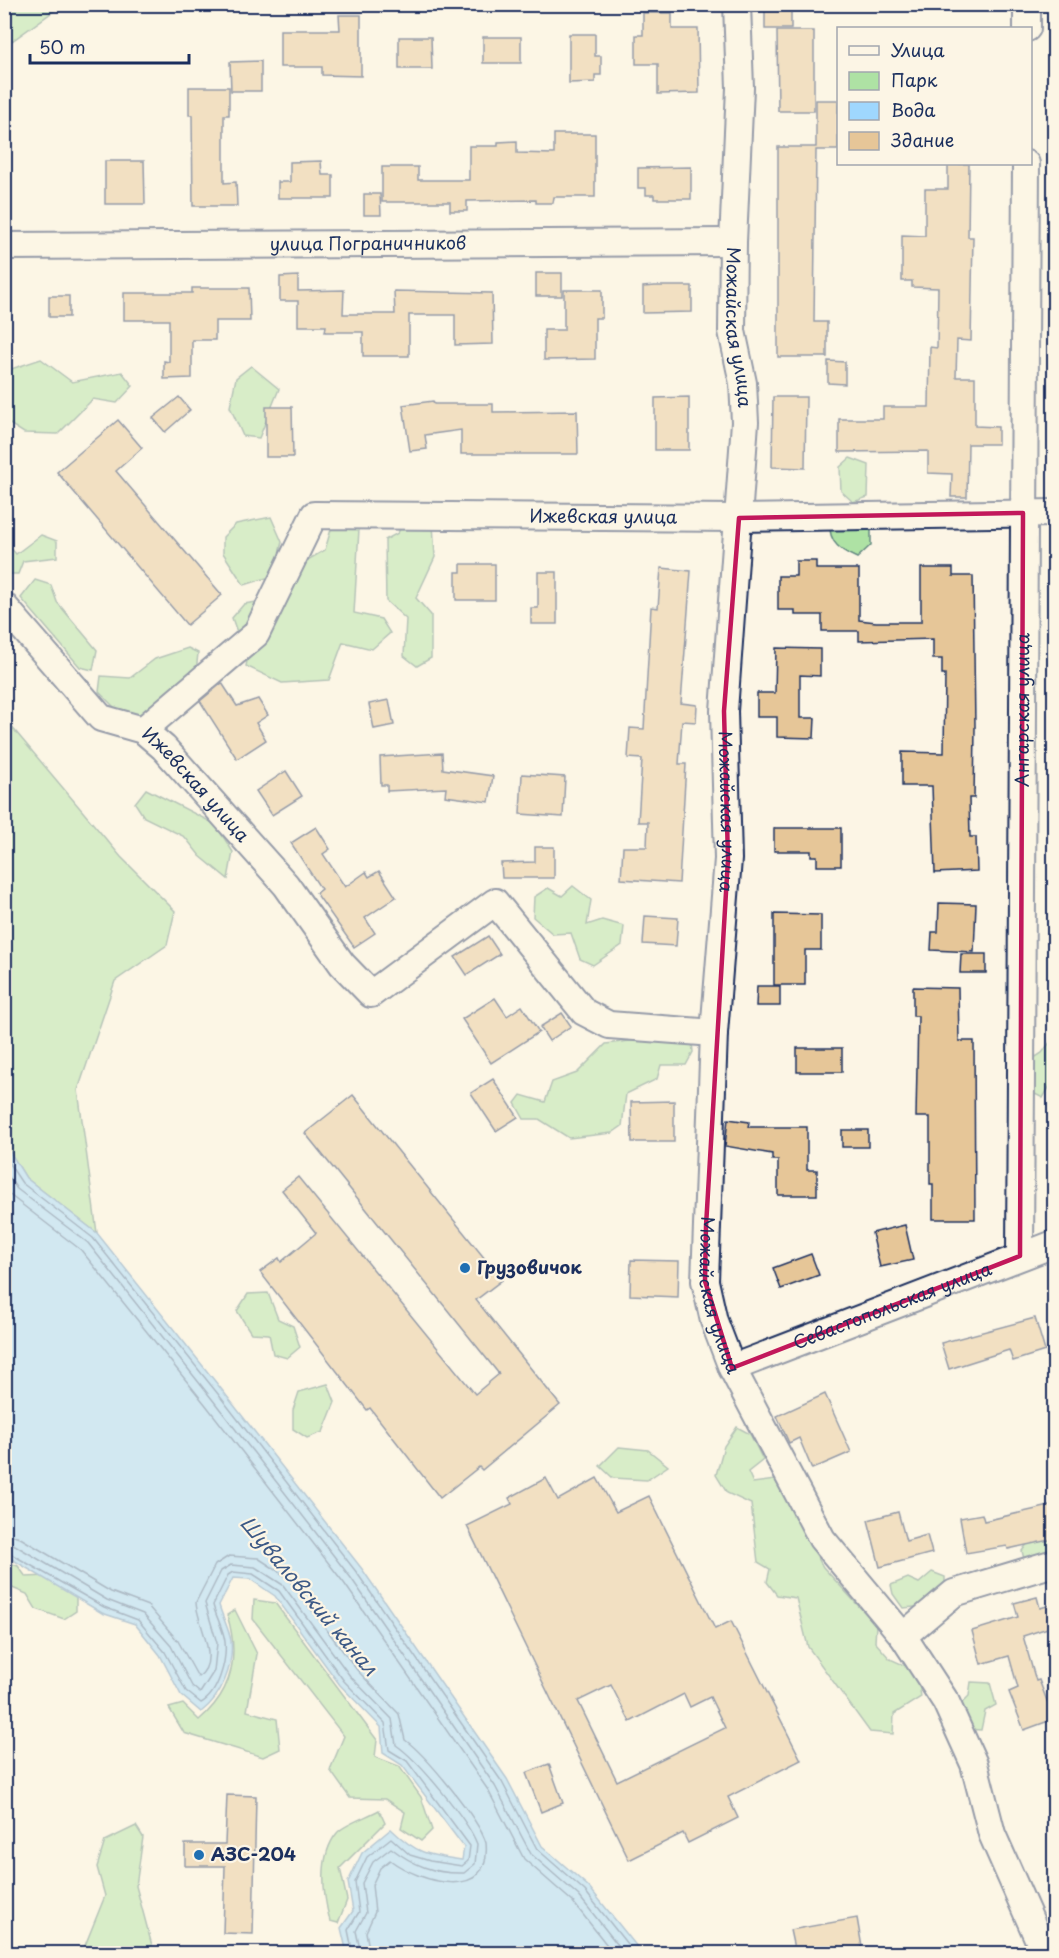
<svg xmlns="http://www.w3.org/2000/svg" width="1059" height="1958" font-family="'Playpen Sans',sans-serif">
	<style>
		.green { fill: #aee2a4; stroke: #648881; stroke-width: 1.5 }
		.water { fill: #9fd7fe; stroke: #6a94be; stroke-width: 1.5 }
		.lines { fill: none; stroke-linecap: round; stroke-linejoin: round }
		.shore { stroke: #50729e; stroke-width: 1.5 }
		.building { fill: #e6c698; stroke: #1b2f5e; stroke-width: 1.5; fill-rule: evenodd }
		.minor-casing { stroke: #1b2f5e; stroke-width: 30 }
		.minor { stroke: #fcf5e5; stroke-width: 26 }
		.marked { fill: none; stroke: #c2185b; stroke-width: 4.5; stroke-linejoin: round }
		.poi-dot { fill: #1f6fb2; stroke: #fcf5e5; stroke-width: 2 }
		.labels { text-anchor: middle; stroke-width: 4.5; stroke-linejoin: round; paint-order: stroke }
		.street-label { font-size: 18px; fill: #1b2f5e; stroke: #fcf5e5 }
		.poi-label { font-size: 18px; font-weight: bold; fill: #1b2f5e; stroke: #fcf5e5; text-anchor: start }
		.water-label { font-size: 20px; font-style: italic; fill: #3c5986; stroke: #fcf5e5 }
	</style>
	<rect width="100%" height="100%" fill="#fcf5e5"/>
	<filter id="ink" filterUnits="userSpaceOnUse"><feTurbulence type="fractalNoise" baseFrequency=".0167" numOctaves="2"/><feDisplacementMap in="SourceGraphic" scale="12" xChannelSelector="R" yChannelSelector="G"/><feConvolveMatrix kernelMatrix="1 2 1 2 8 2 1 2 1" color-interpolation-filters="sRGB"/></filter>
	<g filter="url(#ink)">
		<!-- green -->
		<g class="green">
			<path d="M 5,4 L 62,4 L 62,5 L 5,46 Z"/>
			<path d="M 41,359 L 72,382 L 122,372 L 133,386 L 117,403 L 93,399 L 58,434 L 24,433 L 5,421 L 5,371 Z"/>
			<path d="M 251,366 L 279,389 L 259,438 L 243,436 L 230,407 L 236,378 Z"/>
			<path d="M 850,458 L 869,465 L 868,497 L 853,502 L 841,491 L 840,467 Z"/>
			<path d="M 847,510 L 871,530 L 871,545 L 857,558 C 834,548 827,538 830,513 Z"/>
			<path d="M 271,517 L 282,542 L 273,576 L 244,585 L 223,553 L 223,537 L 236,524 Z"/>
			<path d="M 334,519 L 359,529 L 354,613 L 381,619 L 390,633 L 372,649 L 343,642 L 329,680 L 282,683 L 246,666 L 251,642 L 237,632 L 232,618 L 244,604 L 276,599 L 292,569 L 325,550 Z"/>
			<path d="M 405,519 L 433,524 L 435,557 L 416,598 L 431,615 L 431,658 L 417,666 L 404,656 L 406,619 L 386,601 L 385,540 L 398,533 Z"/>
			<path d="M 41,535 L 57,541 L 57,557 L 23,561 L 18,574 L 5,574 L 5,542 L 16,554 Z"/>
			<path d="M 35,580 L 51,585 L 57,602 L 97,650 L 93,670 L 80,667 L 21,598 Z"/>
			<path d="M 188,648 L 198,653 L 196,672 L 143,716 L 124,717 L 99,692 L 101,676 L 130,678 L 155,659 Z"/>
			<path d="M 5,719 L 121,857 L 175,911 L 167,945 L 115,981 L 78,1090 L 97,1233 L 26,1178 L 5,1144 Z"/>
			<path d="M 146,789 L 215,824 L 233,852 L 228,879 L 200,856 L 185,837 L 144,817 L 135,803 Z"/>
			<path d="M 573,886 L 591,900 L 587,925 L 602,920 L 624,926 L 622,945 L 593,965 L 580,959 L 571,933 L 553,934 L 533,917 L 534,897 L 548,888 L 562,896 Z"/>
			<path d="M 669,1036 L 692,1042 L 693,1052 L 686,1065 L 661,1065 L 657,1079 L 626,1094 L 622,1126 L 612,1133 L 569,1138 L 539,1119 L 524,1119 L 515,1103 L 521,1095 L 545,1102 L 552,1082 L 577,1073 L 606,1044 Z"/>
			<path d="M 1054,1037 L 1054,1079 L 1043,1098 L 1027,1090 L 1025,1064 L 1042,1053 Z"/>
			<path d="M 268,1293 L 278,1319 L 293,1326 L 300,1347 L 287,1358 L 273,1354 L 269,1334 L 251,1333 L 237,1311 L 248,1294 Z"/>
			<path d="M 328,1384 L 335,1402 L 323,1432 L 307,1438 L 293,1429 L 293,1410 L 299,1392 Z"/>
			<path d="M 737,1427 L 750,1434 L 763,1460 L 748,1472 L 753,1483 L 775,1480 L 823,1567 L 876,1625 L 875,1642 L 890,1659 L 917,1671 L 921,1697 L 894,1714 L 893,1734 L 870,1732 L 808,1647 L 796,1598 L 777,1595 L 767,1582 L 770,1569 L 758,1562 L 751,1504 L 727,1493 L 716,1475 L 724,1446 Z"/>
			<path d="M 619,1447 L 648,1450 L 668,1466 L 647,1480 L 613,1478 L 600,1466 Z"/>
			<path d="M 1054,1532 L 1054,1558 L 1024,1559 L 1022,1551 L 1030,1540 Z"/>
			<path d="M 4,1561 L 18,1566 L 26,1577 L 48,1576 L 76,1587 L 76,1611 L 64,1619 L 36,1609 L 27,1594 L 5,1585 Z"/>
			<path d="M 932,1572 L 945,1577 L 945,1591 L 926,1606 L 903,1608 L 893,1594 L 891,1585 L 908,1578 L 919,1583 Z"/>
			<path d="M 254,1600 L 275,1603 L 377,1740 L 375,1757 L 399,1766 L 421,1797 L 432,1830 L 421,1841 L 401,1828 L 405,1812 L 385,1799 L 350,1798 L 330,1770 L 344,1736 L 253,1619 Z"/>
			<path d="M 235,1610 L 257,1654 L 247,1711 L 277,1719 L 280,1749 L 263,1757 L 184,1733 L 169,1708 L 183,1704 L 199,1720 C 232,1692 240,1656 227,1615 Z"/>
			<path d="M 971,1682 L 990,1683 L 996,1705 L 985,1711 L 981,1730 L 965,1729 L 956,1709 L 969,1696 Z"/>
			<path d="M 379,1810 L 385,1823 L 340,1868 L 347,1900 L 338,1923 L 330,1921 C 323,1895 318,1856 337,1833 C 343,1825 369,1816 379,1810 Z"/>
			<path d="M 136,1826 L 143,1837 L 136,1886 L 154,1953 L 82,1953 L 105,1896 L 97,1867 L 105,1841 Z"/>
		</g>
		<!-- water -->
		<path class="water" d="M 5,1144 L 26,1178 L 97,1233 L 222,1390 L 362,1569 L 507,1779 L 542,1846 L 589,1887 L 642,1953 L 347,1953 L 341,1928 L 353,1911 L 348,1882 L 362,1853 L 391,1829 C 417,1854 427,1855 462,1860 L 464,1847 L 402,1765 L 383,1753 L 381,1727 L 340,1685 L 275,1596 L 250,1579 L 233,1578 L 219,1605 C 222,1616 229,1629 231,1641 C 234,1666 221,1697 201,1712 L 181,1695 L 160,1655 L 135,1624 L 102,1613 L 5,1555 Z"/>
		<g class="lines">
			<!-- shore -->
			<g class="shore">
				<path d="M 4,1156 L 22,1183 L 93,1238 L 218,1394 L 357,1573 L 502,1782 L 537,1849 L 585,1891 L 635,1954"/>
				<path d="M 4,1170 L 17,1189 L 88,1243 L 212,1399 L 351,1578 L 495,1786 L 531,1854 L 579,1896 L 625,1954"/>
				<path d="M 4,1187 L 11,1196 L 81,1250 L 205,1404 L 344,1583 L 488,1790 L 524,1859 L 573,1902 L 614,1954"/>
				<path d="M 4,1534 L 17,1536 L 111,1592 L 148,1606 L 178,1641 L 198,1677 C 222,1661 196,1622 196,1602 L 215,1565 L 229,1556 L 258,1558 L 287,1577 L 357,1670 L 399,1714 L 405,1740 C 425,1754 479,1819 486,1843 C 492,1904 419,1882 390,1860 L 380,1868 L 372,1885 L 375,1912 L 366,1932 L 370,1954"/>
				<path d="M 4,1543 L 13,1544 L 107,1600 L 143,1614 L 171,1646 L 192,1686 L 200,1693 L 214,1671 L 217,1643 L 205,1603 L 221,1571 L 231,1565 L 255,1567 L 283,1585 L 350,1676 L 392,1719 L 396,1745 C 418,1760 468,1820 477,1844 L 475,1864 L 464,1873 C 434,1874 413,1865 391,1848 L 373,1862 L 362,1883 L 366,1913 L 356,1931 L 361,1954"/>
				<path d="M 4,1550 L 104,1607 L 138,1620 L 165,1652 L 186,1691 L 201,1703 C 218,1694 227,1661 225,1642 C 224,1630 216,1617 213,1605 L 228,1575 L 233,1572 L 253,1574 L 279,1591 L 344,1681 L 385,1723 L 389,1750 L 407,1761 L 470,1846 L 468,1861 L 462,1866 L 430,1861 L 410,1855 L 391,1838 L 367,1857 L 355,1882 L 359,1912 L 348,1930 L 353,1954"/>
			</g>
		</g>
		<!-- building -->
		<g class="building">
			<rect x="765" y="4" width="26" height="25"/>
			<path d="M 643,13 L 672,13 L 672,29 L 698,29 L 699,93 L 658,94 L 658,64 L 636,64 L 636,35 L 643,35 Z"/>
			<path d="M 339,15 L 361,15 L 361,76 L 322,75 L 322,67 L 280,67 L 280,30 L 340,30 Z"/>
			<path d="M 777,31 L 814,31 L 814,111 L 778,111 Z"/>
			<path d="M 569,34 L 595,34 L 595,56 L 601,56 L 601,75 L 595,75 L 595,82 L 569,83 Z"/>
			<path d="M 399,37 L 431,37 L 432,69 L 399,69 Z"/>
			<rect x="483" y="37" width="38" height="26"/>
			<path d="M 261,61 L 261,91 L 231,91 L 230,62 Z"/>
			<path d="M 189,87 L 229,87 L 229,115 L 224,115 L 224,183 L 236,182 L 237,206 L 193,206 L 192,115 L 189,115 Z"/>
			<path d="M 816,100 L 838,100 L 838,150 L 816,150 L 814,322 L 827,322 L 827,357 L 778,357 L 778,147 L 816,147 Z"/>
			<path d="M 554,134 L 595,134 L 595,197 L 554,197 L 553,203 L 536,203 L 536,200 L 467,201 L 467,211 L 450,211 L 450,202 L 382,202 L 382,167 L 418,167 L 418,180 L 469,180 L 469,146 L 498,146 L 498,142 L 517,141 L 517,153 L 554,154 Z"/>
			<path d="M 105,161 L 144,161 L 145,204 L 105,204 Z"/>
			<path d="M 321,161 L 322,175 L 333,175 L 333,198 L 278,198 L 278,182 L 290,182 L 290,162 Z"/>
			<path d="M 948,164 L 969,164 L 968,237 L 973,237 L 971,341 L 957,340 L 956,377 L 975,377 L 975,426 L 998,427 L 998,444 L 968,444 L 967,497 L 951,497 L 952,474 L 928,473 L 928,451 L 839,452 L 839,419 L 883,419 L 883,407 L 929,407 L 930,347 L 937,348 L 938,288 L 912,287 L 912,281 L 902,281 L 902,235 L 925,236 L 925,189 L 948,189 Z"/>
			<path d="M 691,167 L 691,199 L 654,199 L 654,195 L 646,195 L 646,188 L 638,188 L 638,168 Z"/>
			<path d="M 364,194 L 380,194 L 381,215 L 364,215 Z"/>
			<rect x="536" y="273" width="26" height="23"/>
			<path d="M 298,276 L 298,291 L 344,290 L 343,314 L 395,314 L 394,291 L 492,293 L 493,344 L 455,345 L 455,315 L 409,315 L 409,356 L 363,356 L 363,332 L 325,332 L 326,326 L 298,326 L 298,301 L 280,301 L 280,277 Z"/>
			<path d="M 655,286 L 692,286 L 692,312 L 643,313 L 643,287 Z"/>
			<path d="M 192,288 L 249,288 L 250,321 L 215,321 L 215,340 L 192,340 L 192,378 L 164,379 L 164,361 L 169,362 L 169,320 L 124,320 L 124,293 L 192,293 Z"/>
			<path d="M 564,290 L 602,290 L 602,318 L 595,318 L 595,359 L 544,360 L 544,330 L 564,330 Z"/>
			<rect x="49" y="296" width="20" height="21"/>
			<path d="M 828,361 L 845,362 L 845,384 L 828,383 Z"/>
			<path d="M 179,397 L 190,410 L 165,432 L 153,418 Z"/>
			<path d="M 689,397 L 689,450 L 655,450 L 655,398 Z"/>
			<path d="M 773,397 L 806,397 L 805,468 L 772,467 Z"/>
			<path d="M 433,401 L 434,404 L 493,404 L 493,412 L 577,411 L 578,454 L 461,454 L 461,430 L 425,435 L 427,449 L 410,451 L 403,405 Z"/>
			<path d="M 266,407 L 292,407 L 293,457 L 266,457 Z"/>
			<path d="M 118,420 L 142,448 L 116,471 L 222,595 L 187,625 L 57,472 Z"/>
			<path d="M 796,561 L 816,561 L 816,569 L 859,569 L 859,620 L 876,622 L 921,622 L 921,568 L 953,568 L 953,576 L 973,576 L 975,727 L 974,798 L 969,798 L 970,837 L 976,837 L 977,871 L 935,873 L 932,786 L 902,786 L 902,752 L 944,753 L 945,674 L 942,674 L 942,659 L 933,659 L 933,639 L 859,641 L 859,631 L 822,631 L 822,615 L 795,615 L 795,610 L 778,610 L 778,576 L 796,576 Z"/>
			<path d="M 461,564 L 495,564 L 495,600 L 456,600 L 456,572 L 461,572 Z"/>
			<path d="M 661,568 L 691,571 L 681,703 L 697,705 L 696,722 L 682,721 L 679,764 L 686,764 L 679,883 L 621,879 L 623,847 L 647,847 L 648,822 L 638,822 L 642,759 L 628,758 L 630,728 L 644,729 L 651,607 L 658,608 Z"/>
			<path d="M 538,572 L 557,572 L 557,624 L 531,624 L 531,608 L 538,608 Z"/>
			<path d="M 776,648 L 820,649 L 820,676 L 800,675 L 800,718 L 815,718 L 814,738 L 777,737 L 777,717 L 757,717 L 757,693 L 775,693 Z"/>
			<path d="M 222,683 L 237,706 L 258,699 L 268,715 L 256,723 L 266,740 L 237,759 L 200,701 Z"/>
			<path d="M 389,700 L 394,725 L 374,729 L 369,704 Z"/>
			<path d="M 442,753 L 443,769 L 493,776 L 489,802 L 445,796 L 446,788 L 387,791 L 387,785 L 381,785 L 380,757 Z"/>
			<path d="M 286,771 L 302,796 L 272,815 L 256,791 Z"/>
			<path d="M 522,774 L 565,777 L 563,817 L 520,814 Z"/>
			<path d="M 316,827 L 330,849 L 323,854 L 345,887 L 366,872 L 369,877 L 379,871 L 396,897 L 365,918 L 375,933 L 354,947 L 316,893 L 321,889 L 291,843 Z"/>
			<path d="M 774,828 L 841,828 L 841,866 L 817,866 L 817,856 L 811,856 L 811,851 L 774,851 Z"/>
			<path d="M 535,847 L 554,847 L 554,878 L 502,878 L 501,863 L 535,862 Z"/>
			<path d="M 939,903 L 976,904 L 974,952 L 931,950 L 932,932 L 938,932 Z"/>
			<path d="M 774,914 L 821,915 L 821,950 L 805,950 L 805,985 L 774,985 Z"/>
			<path d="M 645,916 L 678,918 L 676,946 L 643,944 Z"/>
			<path d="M 488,936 L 500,954 L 467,975 L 455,957 Z"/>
			<path d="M 961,954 L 986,954 L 986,973 L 960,973 Z"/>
			<path d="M 757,986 L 780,986 L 780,1006 L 756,1006 Z"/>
			<path d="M 913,987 L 958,988 L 959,1041 L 974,1041 L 975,1219 L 933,1219 L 933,1184 L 930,1184 L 930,1117 L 916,1117 L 918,1016 L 913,1016 Z"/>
			<path d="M 495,998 L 507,1016 L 522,1006 L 539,1032 L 491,1063 L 462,1019 Z"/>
			<path d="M 562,1013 L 571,1026 L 549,1041 L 540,1027 Z"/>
			<rect x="797" y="1048" width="45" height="24"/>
			<path d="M 493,1079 L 518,1117 L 496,1131 L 471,1093 Z"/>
			<path d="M 353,1095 L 502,1280 L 476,1300 L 560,1405 L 482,1470 L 479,1467 L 440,1498 L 370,1408 L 367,1410 L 260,1272 L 279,1258 L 281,1262 L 316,1233 L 282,1190 L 298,1177 L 475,1394 L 499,1374 L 305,1133 Z"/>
			<path d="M 674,1101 L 674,1142 L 632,1142 L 631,1102 Z"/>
			<path d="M 728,1119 L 749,1122 L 748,1127 L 807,1127 L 807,1170 L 817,1170 L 817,1195 L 778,1195 L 778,1160 L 772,1160 L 772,1154 L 725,1146 Z"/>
			<rect x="842" y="1130" width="26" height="17"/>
			<path d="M 905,1225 L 913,1260 L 880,1267 L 872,1233 Z"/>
			<path d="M 811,1254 L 819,1275 L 781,1289 L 773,1268 Z"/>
			<path d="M 631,1260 L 679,1261 L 678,1297 L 630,1295 Z"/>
			<path d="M 1035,1318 L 1045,1351 L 1013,1361 L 1009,1350 L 949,1369 L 941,1343 Z"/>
			<path d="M 825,1394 L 851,1452 L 812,1469 L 799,1438 L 789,1443 L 777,1416 Z"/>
			<path d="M 546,1478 L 558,1500 L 597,1478 L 616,1512 L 649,1496 L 715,1629 L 731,1621 L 801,1760 L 728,1797 L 738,1818 L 688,1843 L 683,1833 L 629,1860 L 467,1526 L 512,1504 L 509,1498 ZM 611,1685 L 630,1722 L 684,1694 L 690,1707 L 710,1697 L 725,1728 L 617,1781 L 578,1701 Z"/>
			<path d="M 1054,1505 L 1054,1539 L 1008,1549 L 1007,1546 L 966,1553 L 960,1518 L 982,1514 L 984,1521 Z"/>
			<path d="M 898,1512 L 906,1541 L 927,1535 L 932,1553 L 880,1567 L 868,1520 Z"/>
			<path d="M 1037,1597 L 1040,1608 L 1054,1604 L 1054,1626 L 1023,1636 L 1036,1681 L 1039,1680 L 1054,1719 L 1024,1730 L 1009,1692 L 1018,1688 L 1009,1656 L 981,1664 L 972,1631 L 1018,1617 L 1014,1603 Z"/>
			<path d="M 549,1764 L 563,1803 L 541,1812 L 526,1773 Z"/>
			<path d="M 227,1795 L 256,1796 L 253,1934 L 223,1933 L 225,1866 L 185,1866 L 185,1844 L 225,1844 Z"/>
			<path d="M 857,1918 L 863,1953 L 795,1953 L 790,1930 Z"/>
		</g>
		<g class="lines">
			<!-- minor casing -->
			<g class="minor-casing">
				<g id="minor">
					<path id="s1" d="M 737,4 L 740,88 L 733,242 L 732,331 L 743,383 L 745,422 L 724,711 L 728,859 L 714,1033 L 705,1281 L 714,1321 L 732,1368 L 822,1539 L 903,1636 L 946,1702 L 974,1764 L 992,1834 L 1045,1954"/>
					<path d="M 1027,28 L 1027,4"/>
					<path id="s2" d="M 4,246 L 733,242"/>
					<path id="s3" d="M 4,606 L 101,718 L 143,730 L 164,748 L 286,885 L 342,964 L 371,994 L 495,902 L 584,1012 L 609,1025 L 714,1033"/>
					<path id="s4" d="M 143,730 L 256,634 L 314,515 L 739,518 L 1054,513"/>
					<path id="s5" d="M 1020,1256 L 1026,164"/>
					<path id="s6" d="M 732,1368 L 1054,1244"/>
					<path d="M 903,1636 L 954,1593 L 1054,1563"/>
				</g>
			</g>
			<!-- minor -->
			<use href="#minor" class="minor"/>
		</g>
	</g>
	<!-- marked area -->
	<path d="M0 0H1059V1958H0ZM 1023,513 L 1020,1256 L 732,1368 L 705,1281 L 706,1226 L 728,859 L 724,711 L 739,518 Z" fill="#fcf5e5" fill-opacity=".55" fill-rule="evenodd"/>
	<path class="marked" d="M 1023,513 L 1020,1256 L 732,1368 L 705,1281 L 706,1226 L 728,859 L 724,711 L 739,518 Z"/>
	<!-- markers -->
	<g class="poi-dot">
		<circle cx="465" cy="1268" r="6"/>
		<circle cx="199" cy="1855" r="6"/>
	</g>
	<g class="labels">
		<!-- street labels -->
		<g class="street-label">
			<text dy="6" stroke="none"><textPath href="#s2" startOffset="364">улица Пограничников</textPath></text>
			<text dy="6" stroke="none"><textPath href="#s1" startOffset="324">Можайская улица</textPath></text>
			<text dy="6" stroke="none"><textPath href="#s4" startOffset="570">Ижевская улица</textPath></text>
			<text dy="6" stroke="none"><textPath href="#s5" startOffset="546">Ангарская улица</textPath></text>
			<text dy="6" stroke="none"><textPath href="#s3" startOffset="268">Ижевская улица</textPath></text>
			<text dy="6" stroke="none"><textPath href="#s1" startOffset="810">Можайская улица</textPath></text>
			<text dy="6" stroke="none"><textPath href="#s1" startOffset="1296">Можайская улица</textPath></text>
			<text dy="6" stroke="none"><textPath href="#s6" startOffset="172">Севастопольская улица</textPath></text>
		</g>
		<!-- poi labels -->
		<g class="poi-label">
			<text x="477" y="1274">Грузовичок</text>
			<text x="211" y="1861">АЗС-204</text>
		</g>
		<!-- water labels -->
		<g class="water-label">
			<text transform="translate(309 1596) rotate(50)" y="7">Шуваловский канал</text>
		</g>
	</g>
	<!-- margin -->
	<rect width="1059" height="1958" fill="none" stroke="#fcf5e5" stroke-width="24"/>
	<rect x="12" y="12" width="1035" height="1934" fill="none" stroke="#1b2f5e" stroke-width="2" filter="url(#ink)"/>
	<!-- legend -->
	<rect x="837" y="27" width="195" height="138" fill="#fcf5e5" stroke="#a2a6af" stroke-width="1.5"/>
	<rect x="849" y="46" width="30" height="9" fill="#fcf5e5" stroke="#a2a6af" stroke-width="1.5"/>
	<text x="891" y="57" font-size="18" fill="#1b2f5e">Улица</text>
	<rect x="849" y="72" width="30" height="18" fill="#aee2a4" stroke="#a2a6af" stroke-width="1.5"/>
	<text x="891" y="87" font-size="18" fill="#1b2f5e">Парк</text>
	<rect x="849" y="102" width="30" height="18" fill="#9fd7fe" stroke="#a2a6af" stroke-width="1.5"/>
	<text x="891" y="117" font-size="18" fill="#1b2f5e">Вода</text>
	<rect x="849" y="132" width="30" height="18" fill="#e6c698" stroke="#a2a6af" stroke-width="1.5"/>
	<text x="891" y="147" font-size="18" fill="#1b2f5e">Здание</text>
	<!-- scale -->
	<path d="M30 54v9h159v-9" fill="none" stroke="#1b2f5e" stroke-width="3"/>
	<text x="39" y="54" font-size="18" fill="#1b2f5e" stroke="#fcf5e5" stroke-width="4.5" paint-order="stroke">50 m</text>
</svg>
